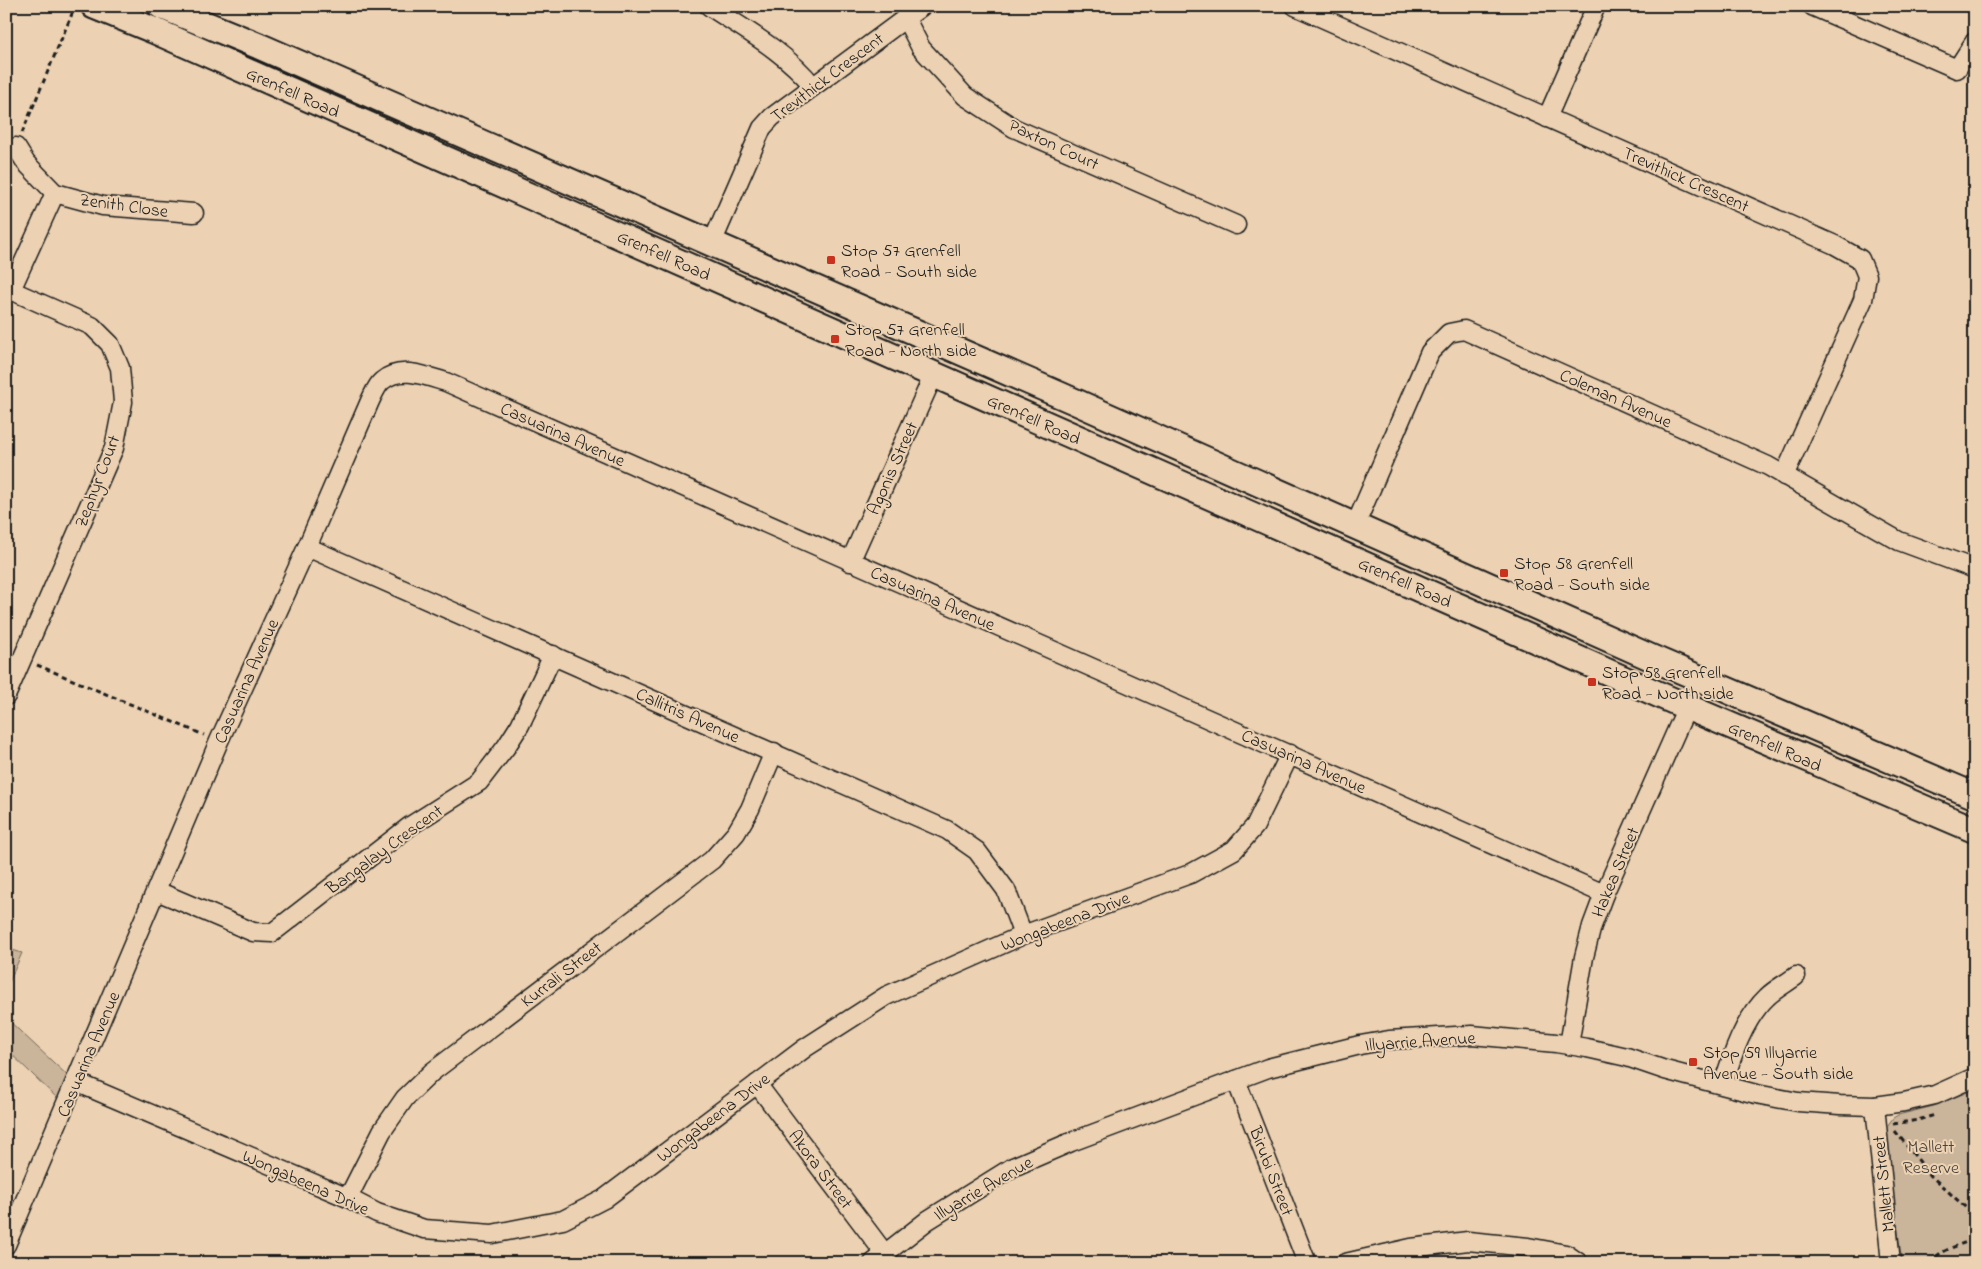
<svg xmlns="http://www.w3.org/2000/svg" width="1981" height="1269" font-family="'Indie Flower',sans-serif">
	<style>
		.green { fill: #cab49a; stroke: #73685b }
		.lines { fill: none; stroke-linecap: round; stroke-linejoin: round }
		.street-casing { stroke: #1c1c1c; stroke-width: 21 }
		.secondary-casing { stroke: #1c1c1c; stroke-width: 29 }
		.path { stroke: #1c1c1c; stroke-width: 3; stroke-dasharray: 5 4; stroke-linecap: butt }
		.street { stroke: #ecd2b3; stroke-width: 18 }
		.secondary { stroke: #ecd2b3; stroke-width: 25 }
		.poi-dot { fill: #c8321e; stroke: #ecd2b3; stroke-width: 2 }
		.labels { text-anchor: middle; stroke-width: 4; stroke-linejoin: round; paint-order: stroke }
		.street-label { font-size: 18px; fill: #1c1c1c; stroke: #ecd2b3 }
		.poi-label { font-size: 18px; fill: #1c1c1c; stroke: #ecd2b3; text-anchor: start }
		.park-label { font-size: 18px; fill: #48423c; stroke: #ecd2b3 }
	</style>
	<rect width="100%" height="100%" fill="#ecd2b3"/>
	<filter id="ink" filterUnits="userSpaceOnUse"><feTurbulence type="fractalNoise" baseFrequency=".02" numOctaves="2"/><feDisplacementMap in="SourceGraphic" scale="10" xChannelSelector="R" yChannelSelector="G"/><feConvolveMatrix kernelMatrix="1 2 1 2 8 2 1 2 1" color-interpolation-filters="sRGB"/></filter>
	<g filter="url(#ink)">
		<!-- green -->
		<g class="green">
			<path d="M 6,948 L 22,953 L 6,989 Z"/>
			<path d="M 6,1018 L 68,1076 L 58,1099 L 6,1049 Z"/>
			<path d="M 1975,1090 L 1975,1263 L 1902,1263 L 1885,1129 L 1893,1118 L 1898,1115 L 1934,1106 L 1970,1091 Z"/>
		</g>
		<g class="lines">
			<!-- street casing -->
			<g class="street-casing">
				<g id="street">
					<path d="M 709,6 C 745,30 786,52 813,86"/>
					<path d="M 1295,6 L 1835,245 L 1860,259 L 1867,276 L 1863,300 L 1784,476"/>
					<path d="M 1812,6 L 1957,69 L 1975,41"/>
					<path d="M 906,19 L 921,48 L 965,96 L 1014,128 L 1236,225"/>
					<path d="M 1547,118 L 1596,6"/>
					<path d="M 16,147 L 26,163 L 55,193 L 103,206 L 194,213"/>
					<path d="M 712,243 L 762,128 L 772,117 L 922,6"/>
					<path d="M 6,288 L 92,326 L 110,344 L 120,368 L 123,402 L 114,448 L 6,696"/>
					<path d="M 11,290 L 55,193"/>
					<path d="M 1355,526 L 1430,352 L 1449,333 L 1464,330 L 1768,466 L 1899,541 L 1975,569"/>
					<path d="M 307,547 L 947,830 L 977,851 L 1006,890 L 1023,935"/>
					<path d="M 850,562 L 934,374"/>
					<path d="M 157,891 L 253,932 L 272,933 L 410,826 L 479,782 L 506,747 L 520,725 L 553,655"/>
					<path d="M 1569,1045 L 1584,957 L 1592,926 L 1604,894 L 1687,707"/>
					<path d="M 1236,1080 L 1307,1263"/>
					<path d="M 76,1082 L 348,1198 L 377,1213 L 424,1229 L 492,1234 L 563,1220 L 604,1199 L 805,1048 L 886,996 L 1023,935 L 1190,874 L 1234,850 L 1255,826 L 1290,754"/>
					<path d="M 757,1084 L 885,1254"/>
					<path d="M 1723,1085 C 1732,1055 1744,1019 1767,997 C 1775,989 1787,983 1796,976"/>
					<path d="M 1875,1106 L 1891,1263"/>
					<path d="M 348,1198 L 382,1131 L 405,1098 L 432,1072 L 712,860 L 736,833 L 750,809 L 774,752"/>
					<path d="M 6,1245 L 219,741 L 307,547 L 370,401 C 373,395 377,385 382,381 C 400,365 426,376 446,382 L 1604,894"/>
					<path d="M 873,1263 L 928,1220 L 1013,1167 L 1071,1142 L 1268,1068 L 1360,1045 L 1389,1040 L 1472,1035 L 1556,1043 L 1587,1048 L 1627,1057 L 1665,1070 L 1756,1094 L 1798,1102 L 1840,1105 L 1875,1106 L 1904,1102 L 1935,1095 L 1975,1077"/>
					<path d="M 1345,1263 L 1411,1248 L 1468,1241 L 1528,1247 L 1566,1254 L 1579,1263"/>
				</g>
			</g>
			<!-- secondary casing -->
			<g class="secondary-casing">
				<g id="secondary">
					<path d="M 94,6 L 153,30 L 1687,707 L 1975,830"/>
					<path d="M 161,6 L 259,46 L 1076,402 L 1652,658 L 1975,796"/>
				</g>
			</g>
			<!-- path -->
			<g class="path">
				<path d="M 22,133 L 74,9"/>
				<path d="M 37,665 L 204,735"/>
				<path d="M 1893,1124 L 1918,1120 L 1935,1115"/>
				<path d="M 1895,1131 L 1931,1176 L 1975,1216"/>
				<path d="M 1930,1263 C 1940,1249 1960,1246 1975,1238"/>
				<path d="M 1970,1263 L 1971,1241"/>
			</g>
			<!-- street -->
			<use href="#street" class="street"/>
			<!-- secondary -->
			<use href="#secondary" class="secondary"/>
		</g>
	</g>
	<!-- markers -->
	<g class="poi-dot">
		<rect x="826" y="255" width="10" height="10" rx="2.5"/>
		<rect x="830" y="334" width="10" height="10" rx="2.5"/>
		<rect x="1499" y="568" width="10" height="10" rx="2.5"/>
		<rect x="1587" y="677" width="10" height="10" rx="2.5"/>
		<rect x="1688" y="1057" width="10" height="10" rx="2.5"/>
	</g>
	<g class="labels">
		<!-- street labels -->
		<g class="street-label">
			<text transform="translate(827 77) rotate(-37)" y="6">Trevithick Crescent</text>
			<text transform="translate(293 92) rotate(24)" y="6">Grenfell Road</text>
			<text transform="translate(1054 144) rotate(25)" y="6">Paxton Court</text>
			<text transform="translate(1686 179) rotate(24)" y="6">Trevithick Crescent</text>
			<text transform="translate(124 205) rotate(8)" y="6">Zenith Close</text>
			<text transform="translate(664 255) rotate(24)" y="6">Grenfell Road</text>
			<text transform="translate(1616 398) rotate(24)" y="6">Coleman Avenue</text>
			<text transform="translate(1034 419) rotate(24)" y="6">Grenfell Road</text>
			<text transform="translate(563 434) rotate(24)" y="6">Casuarina Avenue</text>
			<text transform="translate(892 468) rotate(-66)" y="6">Agonis Street</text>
			<text transform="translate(97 481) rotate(-69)" y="6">Zephyr Court</text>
			<text transform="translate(1405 582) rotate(24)" y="6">Grenfell Road</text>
			<text transform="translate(933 598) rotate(24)" y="6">Casuarina Avenue</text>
			<text transform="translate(246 681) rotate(-66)" y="6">Casuarina Avenue</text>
			<text transform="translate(688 715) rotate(24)" y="6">Callitris Avenue</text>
			<text transform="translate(1775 746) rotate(24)" y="6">Grenfell Road</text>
			<text transform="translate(1304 761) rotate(24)" y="6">Casuarina Avenue</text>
			<text transform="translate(384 849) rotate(-36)" y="6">Bangalay Crescent</text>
			<text transform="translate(1615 872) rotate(-67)" y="6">Hakea Street</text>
			<text transform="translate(1065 921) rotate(-21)" y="6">Wongabeena Drive</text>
			<text transform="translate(561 974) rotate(-37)" y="6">Kurrali Street</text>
			<text transform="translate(1420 1041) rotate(-4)" y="6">Illyarrie Avenue</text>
			<text transform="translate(88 1054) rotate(-67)" y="6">Casuarina Avenue</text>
			<text transform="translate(713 1117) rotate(-37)" y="6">Wongabeena Drive</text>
			<text transform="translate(821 1169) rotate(53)" y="6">Akora Street</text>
			<text transform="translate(1272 1171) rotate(69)" y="6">Birubi Street</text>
			<text transform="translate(306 1182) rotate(24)" y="6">Wongabeena Drive</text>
			<text transform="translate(1883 1184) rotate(-96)" y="6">Mallett Street</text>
			<text transform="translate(983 1188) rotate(-30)" y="6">Illyarrie Avenue</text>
		</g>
		<!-- poi labels -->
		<g class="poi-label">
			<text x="841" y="256">Stop 57 Grenfell<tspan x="841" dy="21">Road - South side</tspan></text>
			<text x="845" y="335">Stop 57 Grenfell<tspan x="845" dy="21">Road - North side</tspan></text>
			<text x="1514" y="569">Stop 58 Grenfell<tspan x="1514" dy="21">Road - South side</tspan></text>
			<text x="1602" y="678">Stop 58 Grenfell<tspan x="1602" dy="21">Road - North side</tspan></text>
			<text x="1703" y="1058">Stop 59 Illyarrie<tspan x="1703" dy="21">Avenue - South side</tspan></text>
		</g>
		<!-- park labels -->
		<g class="park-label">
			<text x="1931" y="1152">Mallett<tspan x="1931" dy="21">Reserve</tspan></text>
		</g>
	</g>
	<!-- margin -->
	<rect width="1981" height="1269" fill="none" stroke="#ecd2b3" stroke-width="25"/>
	<rect x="12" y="12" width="1956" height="1244" fill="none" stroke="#1c1c1c" stroke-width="2" filter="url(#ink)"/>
</svg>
